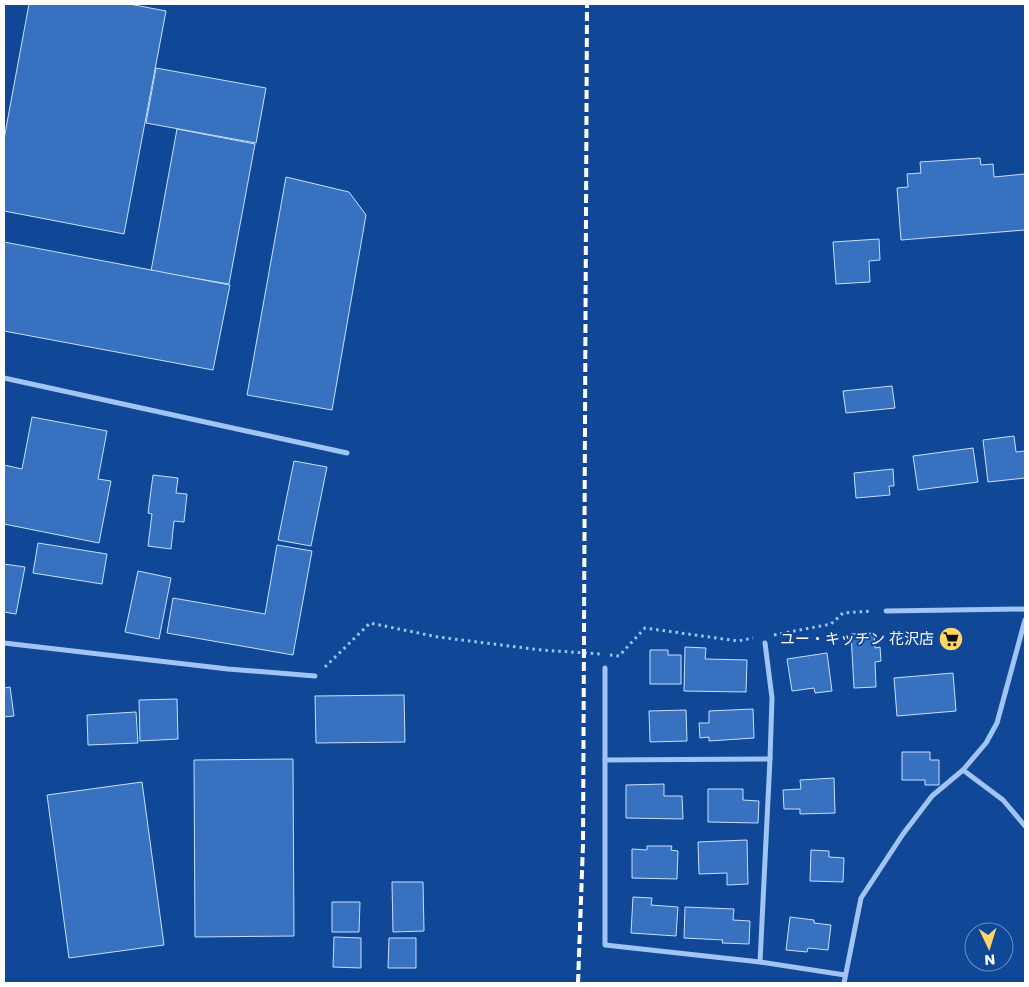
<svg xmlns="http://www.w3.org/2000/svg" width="1029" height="987" font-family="Poppins,'Noto Sans JP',sans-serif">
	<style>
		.building { fill: #3871bf; stroke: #c8dffe }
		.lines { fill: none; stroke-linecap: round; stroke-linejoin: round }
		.path { stroke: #a0c4f4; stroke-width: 3; stroke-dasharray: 2.5 4; stroke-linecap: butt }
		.minor { stroke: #a0c4f4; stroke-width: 5 }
		.rail { stroke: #fff; stroke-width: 4; stroke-dasharray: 9 4; stroke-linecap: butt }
		.labels { text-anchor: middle; stroke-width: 4; stroke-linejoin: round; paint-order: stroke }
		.poi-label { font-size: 15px; fill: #fff; stroke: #104897; text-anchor: end }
	</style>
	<rect width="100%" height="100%" fill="#104897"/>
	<!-- building -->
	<g class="building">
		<path d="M 29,4 L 129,4 L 166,11 L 124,234 L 4,211 L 4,139 Z"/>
		<path d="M 156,68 L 266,88 L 256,143 L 146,123 Z"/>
		<path d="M 177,129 L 255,144 L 229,284 L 151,271 Z"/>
		<path d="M 980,158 L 981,165 L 993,164 L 994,177 L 1025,174 L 1025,230 L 901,240 L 897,188 L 908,187 L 907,174 L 921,173 L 920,162 Z"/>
		<path d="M 286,177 L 349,192 L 366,215 L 332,410 L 247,395 Z"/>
		<path d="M 879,239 L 880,260 L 869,261 L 870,282 L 836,284 L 833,242 Z"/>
		<path d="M 4,242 L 230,285 L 213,370 L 4,331 Z"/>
		<path d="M 892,386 L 895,408 L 846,413 L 843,391 Z"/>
		<path d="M 32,417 L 107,431 L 98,479 L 111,481 L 99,543 L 4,524 L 4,465 L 22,469 Z"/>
		<path d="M 1014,436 L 1016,452 L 1025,451 L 1025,478 L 988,482 L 983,440 Z"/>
		<path d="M 973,448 L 978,482 L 918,490 L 913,456 Z"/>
		<path d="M 294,461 L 327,467 L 311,546 L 278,540 Z"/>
		<path d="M 893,469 L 894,486 L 889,486 L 890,495 L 856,498 L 854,473 Z"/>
		<path d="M 153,475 L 178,478 L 176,493 L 187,494 L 184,522 L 174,521 L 171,549 L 148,546 L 152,514 L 148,513 Z"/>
		<path d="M 38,543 L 107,554 L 102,584 L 33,573 Z"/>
		<path d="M 277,545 L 312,551 L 293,655 L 167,633 L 173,598 L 265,614 Z"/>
		<path d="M 4,564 L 25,567 L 16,614 L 4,612 Z"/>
		<path d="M 138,571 L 171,578 L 159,639 L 125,632 Z"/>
		<path d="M 874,633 L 875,648 L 880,647 L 881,661 L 875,662 L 876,687 L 854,688 L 851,634 Z"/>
		<path d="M 685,647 L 706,648 L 705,659 L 747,660 L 746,692 L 684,691 Z"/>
		<path d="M 650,650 L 668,650 L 668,655 L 681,655 L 681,684 L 650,684 Z"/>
		<path d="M 827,653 L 832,691 L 815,693 L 814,688 L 792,691 L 787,659 Z"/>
		<path d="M 953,673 L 956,711 L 897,716 L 894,678 Z"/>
		<path d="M 10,687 L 14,716 L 4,717 L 4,688 Z"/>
		<path d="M 404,695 L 405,742 L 316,743 L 315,696 Z"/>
		<path d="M 177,699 L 178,739 L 140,741 L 139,700 Z"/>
		<path d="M 753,709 L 754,738 L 709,741 L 709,737 L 700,738 L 699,723 L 709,723 L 709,711 Z"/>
		<path d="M 686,710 L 687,741 L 650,742 L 649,711 Z"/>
		<path d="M 136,712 L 138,743 L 88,745 L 87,715 Z"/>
		<path d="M 902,752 L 930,752 L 930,760 L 939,760 L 939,785 L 925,785 L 925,780 L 902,780 Z"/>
		<path d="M 293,759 L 294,936 L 195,937 L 194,760 Z"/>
		<path d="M 834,778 L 835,813 L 800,814 L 800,809 L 784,809 L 783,790 L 801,789 L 800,780 Z"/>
		<path d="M 142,782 L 164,945 L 69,958 L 47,795 Z"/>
		<path d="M 664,784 L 664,796 L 682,796 L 683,819 L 626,818 L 626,785 Z"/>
		<path d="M 708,789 L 743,789 L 743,800 L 759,801 L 758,823 L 708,822 Z"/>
		<path d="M 747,840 L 748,884 L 727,885 L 727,873 L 699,874 L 698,842 Z"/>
		<path d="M 647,846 L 672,846 L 671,850 L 678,851 L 677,879 L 632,878 L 632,849 L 647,850 Z"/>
		<path d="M 811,850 L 829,851 L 829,857 L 844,858 L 843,882 L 810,881 Z"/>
		<path d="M 392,882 L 423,882 L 424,931 L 393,932 Z"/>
		<path d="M 633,897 L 652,898 L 651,905 L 678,907 L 676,936 L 631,933 Z"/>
		<path d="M 332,902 L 360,902 L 359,932 L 332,932 Z"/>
		<path d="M 685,907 L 734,909 L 733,920 L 750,921 L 749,944 L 722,943 L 723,940 L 684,938 Z"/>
		<path d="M 790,917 L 814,920 L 814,923 L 831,925 L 828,950 L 808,948 L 807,952 L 786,950 Z"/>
		<path d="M 334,937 L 361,938 L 361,968 L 333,967 Z"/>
		<path d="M 389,938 L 416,938 L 416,968 L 388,968 Z"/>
	</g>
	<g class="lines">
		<!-- path -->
		<g class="path">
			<path d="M 774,635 L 831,624 L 843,613 L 872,611"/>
			<path d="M 610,655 L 619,656 L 645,628 L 738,641 L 753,638"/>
			<path d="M 325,667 L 370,623 L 438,637 L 541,650 L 601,654"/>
		</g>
		<!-- minor -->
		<g class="minor">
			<path d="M 4,378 L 347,453"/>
			<path d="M 886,611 L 1025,609"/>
			<path d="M 4,643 L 228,669 L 315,676"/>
			<path d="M 765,643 L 772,698 L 770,759"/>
			<path d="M 605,668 L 605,945 L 760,962 L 845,975"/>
			<path d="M 605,760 L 770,759 L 760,962"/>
			<path d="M 963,770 L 1003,800 L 1025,826"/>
			<path d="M 844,983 L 861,898 L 903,834 L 932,796 L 963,770 L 986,743 L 997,723 L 1025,620"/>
		</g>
		<!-- rail -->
		<path class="rail" d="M 578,983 L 583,844 L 587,4"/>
	</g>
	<!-- icons -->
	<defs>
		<g id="supermarket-disc" transform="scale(1.25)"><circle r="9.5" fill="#ffd563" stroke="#104897"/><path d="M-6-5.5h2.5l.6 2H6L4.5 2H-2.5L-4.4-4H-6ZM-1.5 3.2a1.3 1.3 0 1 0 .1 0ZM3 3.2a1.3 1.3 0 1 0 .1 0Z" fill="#111"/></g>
	</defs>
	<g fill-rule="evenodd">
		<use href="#supermarket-disc" x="951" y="639"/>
	</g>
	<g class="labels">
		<!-- poi labels -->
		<g class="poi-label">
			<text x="934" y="644">ユー・キッチン 花沢店</text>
		</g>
	</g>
	<!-- border -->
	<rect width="1029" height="987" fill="none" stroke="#ffffff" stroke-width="10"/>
	<!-- north arrow -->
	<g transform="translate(989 947) rotate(176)"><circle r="24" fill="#104897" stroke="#7091c1"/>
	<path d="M0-4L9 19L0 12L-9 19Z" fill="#ffd563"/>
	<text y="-8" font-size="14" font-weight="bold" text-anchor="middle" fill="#ffffff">N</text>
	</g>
</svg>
